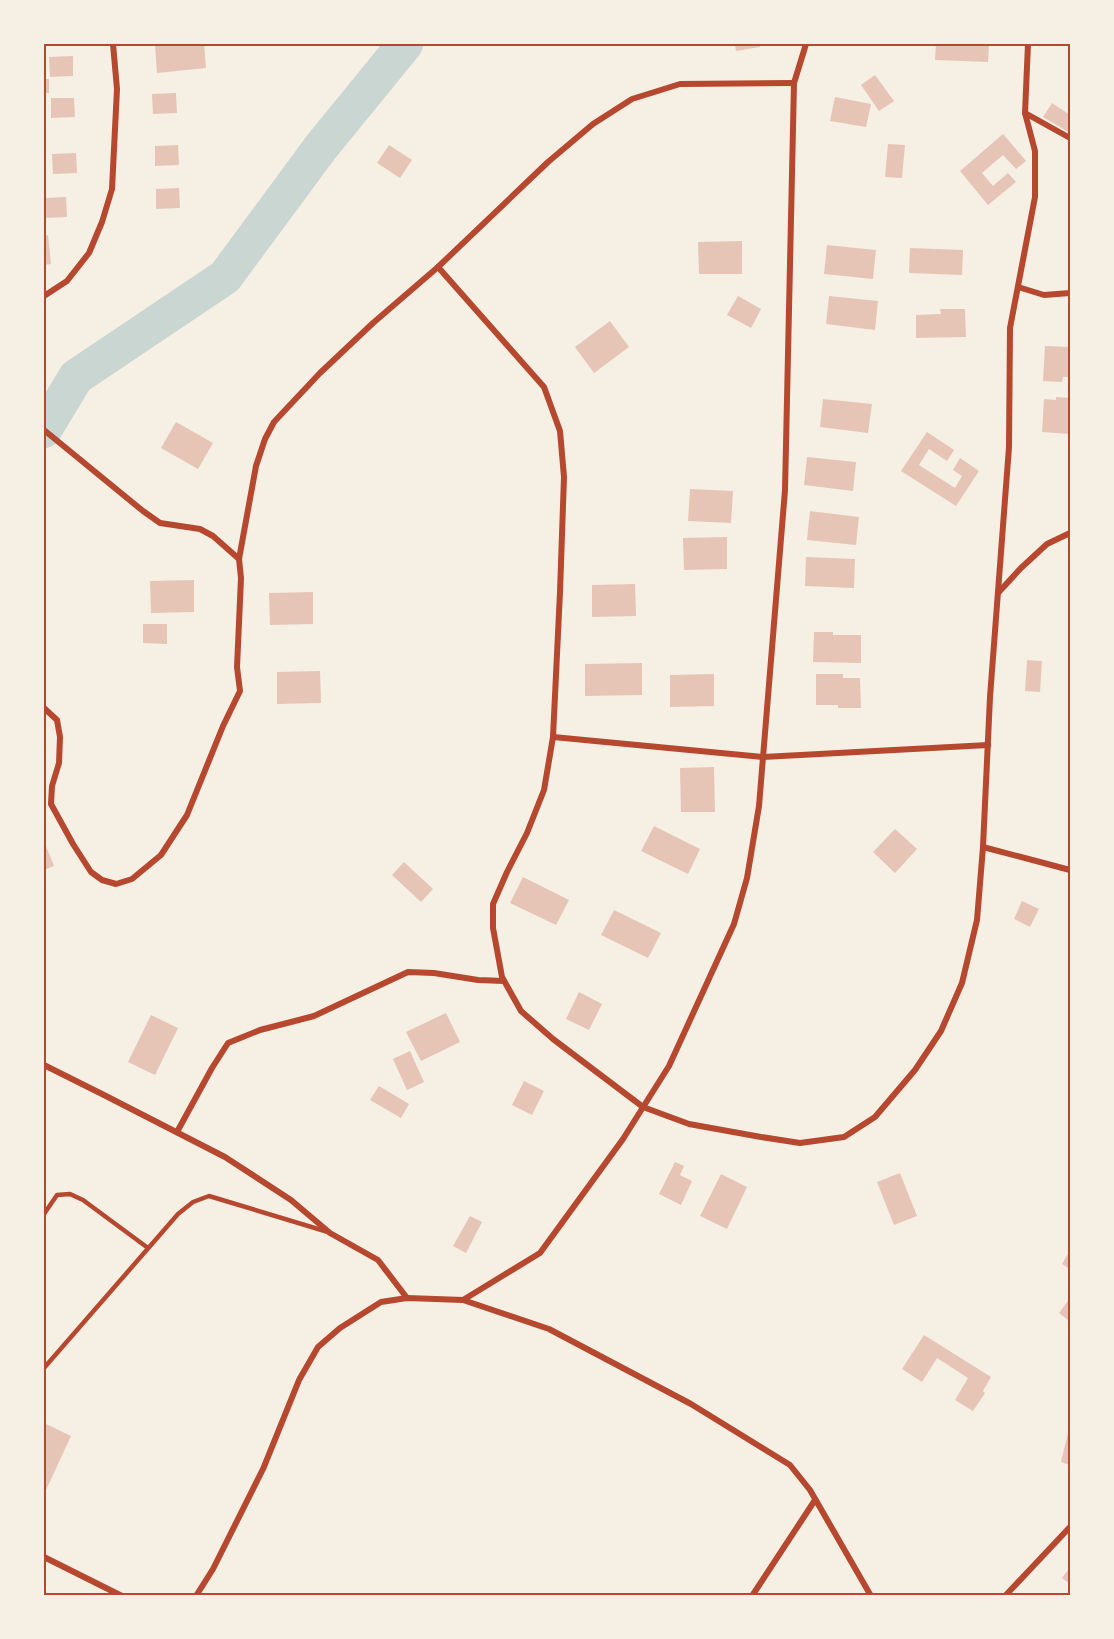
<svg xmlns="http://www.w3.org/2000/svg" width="1114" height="1639" font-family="Karla,sans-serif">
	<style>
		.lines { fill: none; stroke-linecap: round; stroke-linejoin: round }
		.river { stroke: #c9d6d2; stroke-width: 36 }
		.building { fill: #e6c5b7 }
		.service { stroke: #b5482f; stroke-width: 4.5 }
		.minor { stroke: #b5482f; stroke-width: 6 }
		.neatline { fill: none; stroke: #b5482f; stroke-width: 2 }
	</style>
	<rect width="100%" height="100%" fill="#f6efe4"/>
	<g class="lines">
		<!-- river -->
		<path class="river" d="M 44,430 L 76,377 L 225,277 L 321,147 L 405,44"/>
	</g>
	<!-- building -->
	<g class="building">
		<path d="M 166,44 L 204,44 L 206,68 L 157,73 L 155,45 Z"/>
		<path d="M 735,44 L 760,44 L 760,47 L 736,51 Z"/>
		<path d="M 936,44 L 989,44 L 988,62 L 935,60 Z"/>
		<path d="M 73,56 L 73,76 L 50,77 L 49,57 Z"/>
		<path d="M 875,75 L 894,101 L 879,111 L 861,85 Z"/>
		<rect x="44" y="79" width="5" height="14"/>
		<path d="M 176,93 L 177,113 L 153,114 L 152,94 Z"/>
		<path d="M 835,97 L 871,104 L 866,127 L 830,121 Z"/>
		<path d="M 51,98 L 74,98 L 75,117 L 51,118 Z"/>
		<path d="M 1052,103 L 1070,115 L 1070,133 L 1043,117 Z"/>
		<path d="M 1003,134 L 1026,161 L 1016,169 L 1003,155 L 982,173 L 993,186 L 1008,173 L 1016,182 L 988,205 L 960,171 Z"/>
		<path d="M 888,144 L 905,145 L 902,178 L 885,177 Z"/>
		<path d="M 178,145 L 179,165 L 155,166 L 155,146 Z"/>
		<path d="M 389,145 L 412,160 L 400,178 L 377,163 Z"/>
		<path d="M 76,153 L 77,173 L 53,174 L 52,154 Z"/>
		<path d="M 179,188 L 180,208 L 156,209 L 156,189 Z"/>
		<path d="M 66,197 L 67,217 L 44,218 L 44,198 Z"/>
		<path d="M 48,235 L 51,264 L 44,265 L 44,236 Z"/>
		<path d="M 742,241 L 742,274 L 699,274 L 698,242 Z"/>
		<path d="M 827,245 L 876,250 L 873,279 L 824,274 Z"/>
		<path d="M 910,248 L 963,250 L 962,275 L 909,273 Z"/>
		<path d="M 738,296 L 761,309 L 751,328 L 727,315 Z"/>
		<path d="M 829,296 L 878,301 L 875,330 L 826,324 Z"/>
		<path d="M 940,309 L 965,309 L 966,337 L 916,338 L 916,315 L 941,314 Z"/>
		<path d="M 610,321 L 629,347 L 594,373 L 575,347 Z"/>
		<path d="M 1045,346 L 1070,347 L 1070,377 L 1063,377 L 1062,382 L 1043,381 Z"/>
		<path d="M 1056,397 L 1070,398 L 1070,434 L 1042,432 L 1044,399 L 1056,400 Z"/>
		<path d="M 823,399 L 872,404 L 868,433 L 820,427 Z"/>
		<path d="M 176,422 L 213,443 L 198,469 L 161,448 Z"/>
		<path d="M 927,432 L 954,450 L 947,461 L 929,449 L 919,465 L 955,488 L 962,476 L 953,470 L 960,458 L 979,471 L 956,506 L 901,471 Z"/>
		<path d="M 807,457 L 856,462 L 853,491 L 804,485 Z"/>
		<path d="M 690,489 L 733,491 L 731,523 L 688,521 Z"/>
		<path d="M 810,511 L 859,517 L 856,545 L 807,540 Z"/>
		<path d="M 727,537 L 727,569 L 684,570 L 683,538 Z"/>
		<path d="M 806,557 L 855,559 L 854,588 L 805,586 Z"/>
		<path d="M 194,580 L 194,612 L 151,613 L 150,581 Z"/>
		<path d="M 635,584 L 636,616 L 592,617 L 592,585 Z"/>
		<path d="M 313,592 L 313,624 L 270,625 L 269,593 Z"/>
		<path d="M 143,624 L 167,624 L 167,644 L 143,643 Z"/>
		<path d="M 814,632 L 833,632 L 833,635 L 861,635 L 861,663 L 813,662 Z"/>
		<path d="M 1027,660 L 1042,661 L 1040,692 L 1025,691 Z"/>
		<path d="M 642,663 L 642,695 L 585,696 L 585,664 Z"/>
		<path d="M 320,671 L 321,703 L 277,704 L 277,672 Z"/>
		<path d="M 714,674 L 714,706 L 670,707 L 670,675 Z"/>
		<path d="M 816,674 L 843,674 L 843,678 L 860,678 L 861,708 L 838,708 L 838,705 L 816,705 Z"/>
		<path d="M 714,767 L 715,812 L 681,812 L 680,768 Z"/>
		<path d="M 654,826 L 700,849 L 688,874 L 641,851 Z"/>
		<path d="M 895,829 L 917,849 L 895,873 L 873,852 Z"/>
		<path d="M 44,841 L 54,866 L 44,870 Z"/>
		<path d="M 404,862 L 433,889 L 421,902 L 392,875 Z"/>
		<path d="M 523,877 L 569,900 L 556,925 L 510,903 Z"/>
		<path d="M 1022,901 L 1039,909 L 1030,927 L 1014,919 Z"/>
		<path d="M 614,910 L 661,933 L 648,958 L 601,935 Z"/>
		<path d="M 579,992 L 602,1004 L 589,1030 L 566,1019 Z"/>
		<path d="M 446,1013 L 460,1042 L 421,1061 L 406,1032 Z"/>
		<path d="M 151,1015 L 178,1028 L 155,1075 L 128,1062 Z"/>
		<path d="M 410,1051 L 424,1082 L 407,1090 L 393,1059 Z"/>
		<path d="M 524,1081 L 544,1091 L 532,1115 L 512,1105 Z"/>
		<path d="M 379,1086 L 409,1104 L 401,1118 L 370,1100 Z"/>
		<path d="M 675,1162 L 684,1166 L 680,1175 L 692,1181 L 681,1205 L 659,1194 Z"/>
		<path d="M 900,1173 L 917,1216 L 894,1225 L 877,1182 Z"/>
		<path d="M 721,1174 L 747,1187 L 727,1229 L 700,1216 Z"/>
		<path d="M 470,1216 L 482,1222 L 466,1253 L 453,1246 Z"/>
		<path d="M 1069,1252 L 1070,1253 L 1070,1269 L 1062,1264 Z"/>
		<path d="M 1070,1298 L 1070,1317 L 1068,1320 L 1059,1313 Z"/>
		<path d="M 924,1335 L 991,1377 L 983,1391 L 985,1393 L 973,1411 L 955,1400 L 968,1378 L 937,1358 L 922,1382 L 902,1369 Z"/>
		<path d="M 44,1423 L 71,1436 L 46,1490 L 44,1489 Z"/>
		<path d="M 1068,1433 L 1070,1434 L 1070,1465 L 1061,1462 Z"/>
		<path d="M 1070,1567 L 1070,1584 L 1062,1578 Z"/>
	</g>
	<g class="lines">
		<!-- service -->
		<g class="service">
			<path d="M 44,1214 L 57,1195 L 70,1194 L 83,1200 L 148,1248"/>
			<path d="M 44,1368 L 178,1214 L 193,1202 L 209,1196 L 328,1232"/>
		</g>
		<!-- minor -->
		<g class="minor">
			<path d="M 1025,113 L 1070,138"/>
			<path d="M 438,267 L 544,387 L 560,431 L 564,477 L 560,592 L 553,737 L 544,790 L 527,833 L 507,872 L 493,904 L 493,928 L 502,977 L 521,1011 L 553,1039 L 643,1107 L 689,1124 L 761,1137 L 800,1143 L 844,1137 L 875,1117 L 915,1070 L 941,1031 L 962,983 L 977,920 L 983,847 L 990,697 L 1009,447 L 1010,328 L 1035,197 L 1035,151 L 1025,113 L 1028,44"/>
			<path d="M 1018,287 L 1044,295 L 1070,293"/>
			<path d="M 44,296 L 67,281 L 89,253 L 102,222 L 112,189 L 117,89 L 113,44"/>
			<path d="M 44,430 L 143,511 L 160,523 L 200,529 L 213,536 L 239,559"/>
			<path d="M 998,593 L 1021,568 L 1047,544 L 1070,533"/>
			<path d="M 44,708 L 57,720 L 60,737 L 59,763 L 52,786 L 51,804 L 73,844 L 91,872 L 102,880 L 116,884 L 132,879 L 161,855 L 187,815 L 223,726 L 240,691 L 237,667 L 241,578 L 239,559 L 256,466 L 265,439 L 274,422 L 320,373 L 373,323 L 438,267 L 548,162 L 593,124 L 632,99 L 680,84 L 794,83"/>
			<path d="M 553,737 L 763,757 L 988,745"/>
			<path d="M 983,847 L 1070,870"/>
			<path d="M 44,1065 L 104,1095 L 225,1157 L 291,1200 L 330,1233 L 378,1260 L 407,1298"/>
			<path d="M 177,1132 L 212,1068 L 228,1043 L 260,1030 L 314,1016 L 408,972 L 434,973 L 478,980 L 504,981"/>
			<path d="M 463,1300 L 549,1329 L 691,1404 L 790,1465 L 810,1490 L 871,1596"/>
			<path d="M 44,1557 L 122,1596"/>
			<path d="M 196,1596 L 213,1569 L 263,1469 L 299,1380 L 318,1347 L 340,1328 L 381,1302 L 407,1298 L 463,1300 L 540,1253 L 623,1139 L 669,1066 L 734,924 L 747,878 L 759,806 L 785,490 L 794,83 L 806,44"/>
			<path d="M 752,1596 L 815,1500"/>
			<path d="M 1005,1596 L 1070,1527"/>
		</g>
	</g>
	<!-- border -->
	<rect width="1114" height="1639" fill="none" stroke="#f6efe4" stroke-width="90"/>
	<rect x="45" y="45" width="1024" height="1549" class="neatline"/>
</svg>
